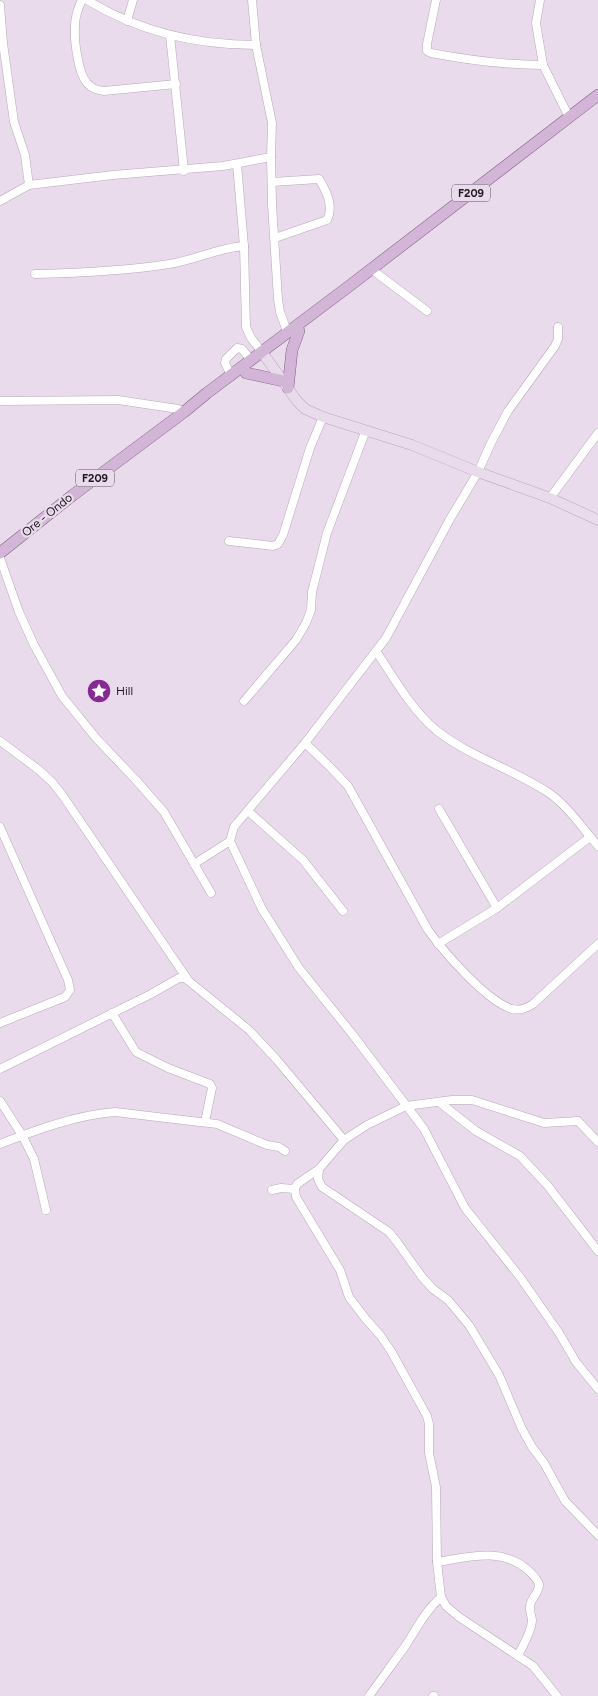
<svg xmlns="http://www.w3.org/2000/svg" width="598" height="1696" font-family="Figtree,sans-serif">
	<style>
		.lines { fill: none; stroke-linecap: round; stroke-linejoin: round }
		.minor-casing { stroke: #b6a8b8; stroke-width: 9 }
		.secondary-casing { stroke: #b6a8b8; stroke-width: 11 }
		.primary-casing { stroke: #816086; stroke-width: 12 }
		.minor { stroke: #fff; stroke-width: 8 }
		.secondary { stroke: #e9dbeb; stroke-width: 10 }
		.primary { stroke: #d3b6d7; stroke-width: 11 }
		.labels { text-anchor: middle; stroke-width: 4.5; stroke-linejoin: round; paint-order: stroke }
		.shield { fill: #eadbec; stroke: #5b535c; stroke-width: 1 }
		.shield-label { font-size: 11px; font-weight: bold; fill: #1e191f }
		.street-label { font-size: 12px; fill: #1e191f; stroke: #eadbec }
		.poi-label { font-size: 12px; fill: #1e191f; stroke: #eadbec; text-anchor: start }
	</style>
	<rect width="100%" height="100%" fill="#eadbec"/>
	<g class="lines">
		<!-- minor casing -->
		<g class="minor-casing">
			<g id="minor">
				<path d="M 82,0 C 78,8 75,17 75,26 C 74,40 78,73 87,83 C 92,89 97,90 104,91 L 176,84"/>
				<path d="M 87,0 C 138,31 197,45 256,45"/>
				<path d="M 252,0 L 256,45 L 272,123 L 271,157 L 272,204 L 278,299 L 280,312 L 287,331"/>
				<path d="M 436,0 L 427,44 L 427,51 L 431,53 C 468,60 504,65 543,65"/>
				<path d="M 540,0 L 536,23 L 543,65 L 569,117"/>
				<path d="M 0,5 L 3,43 L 14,122 L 25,155 L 29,185"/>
				<path d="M 127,21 L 133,0"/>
				<path d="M 170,35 L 184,171"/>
				<path d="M 237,164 L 244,246 L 246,327 L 251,338 L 262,352"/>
				<path d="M 272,182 L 319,179 C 326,190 334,207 327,220 L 275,238"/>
				<path d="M 0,201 L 29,185 L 113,175 L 223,166 L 271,157"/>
				<path d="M 371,269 L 427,311"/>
				<path d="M 35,274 C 80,273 125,271 169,264 C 195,260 218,248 244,246"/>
				<path d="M 558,327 L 558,339 L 555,346 L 508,411 L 491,443 L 478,472 L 450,519 L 386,638 L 305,743 L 238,822 L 234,827 L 230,841 L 262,909 L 299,968 L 353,1035 L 424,1129 L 465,1208 L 520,1277 L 559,1333 L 576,1362 L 598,1389"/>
				<path d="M 231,375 L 225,363 L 226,359 L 237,348 L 242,349 L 251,360"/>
				<path d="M 0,401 L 118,400 L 178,409 L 184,412"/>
				<path d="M 550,498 L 598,433"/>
				<path d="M 229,541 L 273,546 L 278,544 L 283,535 L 310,448 L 323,417"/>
				<path d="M 0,558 L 19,612 L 34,645 L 62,696 L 96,738 L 135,779 L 164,812 L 211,893"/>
				<path d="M 376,651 C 394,678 411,709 436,730 C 470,757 513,769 549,793 C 569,807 582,828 598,846"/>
				<path d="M 244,701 L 296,640 L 306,623 L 311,610 L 312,592 L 327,533 L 366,430"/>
				<path d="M 0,741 L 39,770 L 52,782 L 63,796 L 188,980"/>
				<path d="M 305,743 L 330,767 L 348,786 L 428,930 C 444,952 486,1001 512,1009 C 520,1011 527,1008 533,1004 L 598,944"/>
				<path d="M 439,809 L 497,908"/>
				<path d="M 248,811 L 303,860 L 343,911"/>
				<path d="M 0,827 L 68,980 L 70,990 L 65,997 L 0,1023"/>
				<path d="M 194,864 L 230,841"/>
				<path d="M 438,944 L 497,908 L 590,837"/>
				<path d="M 112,1013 L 136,1052 L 168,1068 L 210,1084 L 212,1088 L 205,1122"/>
				<path d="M 0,1069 L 151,994 L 179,978 L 185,978 L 249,1030 L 277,1060 L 344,1140"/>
				<path d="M 0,1101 L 22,1135 L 34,1159 L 46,1210"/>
				<path d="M 439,1102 L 476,1131 L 520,1156 L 548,1186 L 598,1251"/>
				<path d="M 0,1144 C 36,1130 76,1115 115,1112 L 217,1124 L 267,1145 L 279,1147 L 285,1151"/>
				<path d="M 319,1169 L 318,1179 L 322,1187 L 389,1232 L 397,1242 L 422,1277 L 433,1289 L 448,1300 L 469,1325 L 499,1375 L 522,1429 L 532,1447 L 544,1463 L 565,1501 L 598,1535"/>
				<path d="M 272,1190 L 281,1188 L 295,1189"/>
				<path d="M 437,1562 C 468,1557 502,1547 528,1570 C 532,1574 538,1579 539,1585 C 539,1593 531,1598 530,1606 C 529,1611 532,1616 532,1621 C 531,1633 523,1645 518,1656"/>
				<path d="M 369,1696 C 381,1680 392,1664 404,1648 C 416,1630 425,1611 441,1597"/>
				<path d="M 433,1696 L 434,1696"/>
				<path d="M 557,1696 L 533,1666 L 459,1617 L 446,1606 L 441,1597 L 437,1562 L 436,1487 L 429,1453 L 429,1424 L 427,1416 L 391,1351 L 380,1335 L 365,1318 L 349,1297 L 340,1270 L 296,1197 L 295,1189 L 297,1184 L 319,1169 L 344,1140 L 367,1125 L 406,1106 L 452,1100 L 472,1100 L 544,1123 L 578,1121 L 598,1142"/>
			</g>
		</g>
		<!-- secondary casing -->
		<g class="secondary-casing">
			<path id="secondary" d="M 262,352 L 297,401 L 305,409 L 323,417 L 412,445 L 478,472 L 550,498 L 598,520"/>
		</g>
		<!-- primary casing -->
		<g class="primary-casing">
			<g id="primary">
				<path d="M 246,373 L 283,381"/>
				<path d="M 288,388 L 292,350 L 299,331"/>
				<path d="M 0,553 L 73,495 L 184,412 L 207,393 L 348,287 L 598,95"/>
			</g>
		</g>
		<!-- minor -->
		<use href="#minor" class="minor"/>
		<!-- secondary -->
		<use href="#secondary" class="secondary"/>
		<!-- primary -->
		<use href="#primary" class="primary"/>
	</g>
	<!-- icons -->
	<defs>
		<g id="sight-disc" transform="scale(1.25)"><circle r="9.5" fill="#872a94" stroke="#eadbec"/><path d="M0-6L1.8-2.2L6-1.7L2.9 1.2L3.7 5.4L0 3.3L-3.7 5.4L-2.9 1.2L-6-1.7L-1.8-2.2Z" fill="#fff"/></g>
	</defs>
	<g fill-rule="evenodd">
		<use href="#sight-disc" x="99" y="691"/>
	</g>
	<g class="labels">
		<!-- shield labels -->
		<g class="shield">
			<rect x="452" y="184.5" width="38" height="17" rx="4"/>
			<rect x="76" y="469.5" width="38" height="17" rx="4"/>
		</g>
		<g class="shield-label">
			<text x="471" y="197">F209</text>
			<text x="95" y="482">F209</text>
		</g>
		<!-- street labels -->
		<g class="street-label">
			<text transform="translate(47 515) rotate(-39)" y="4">Ore - Ondo</text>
		</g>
		<!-- poi labels -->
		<g class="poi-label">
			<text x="116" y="695">Hill</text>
		</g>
	</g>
</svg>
